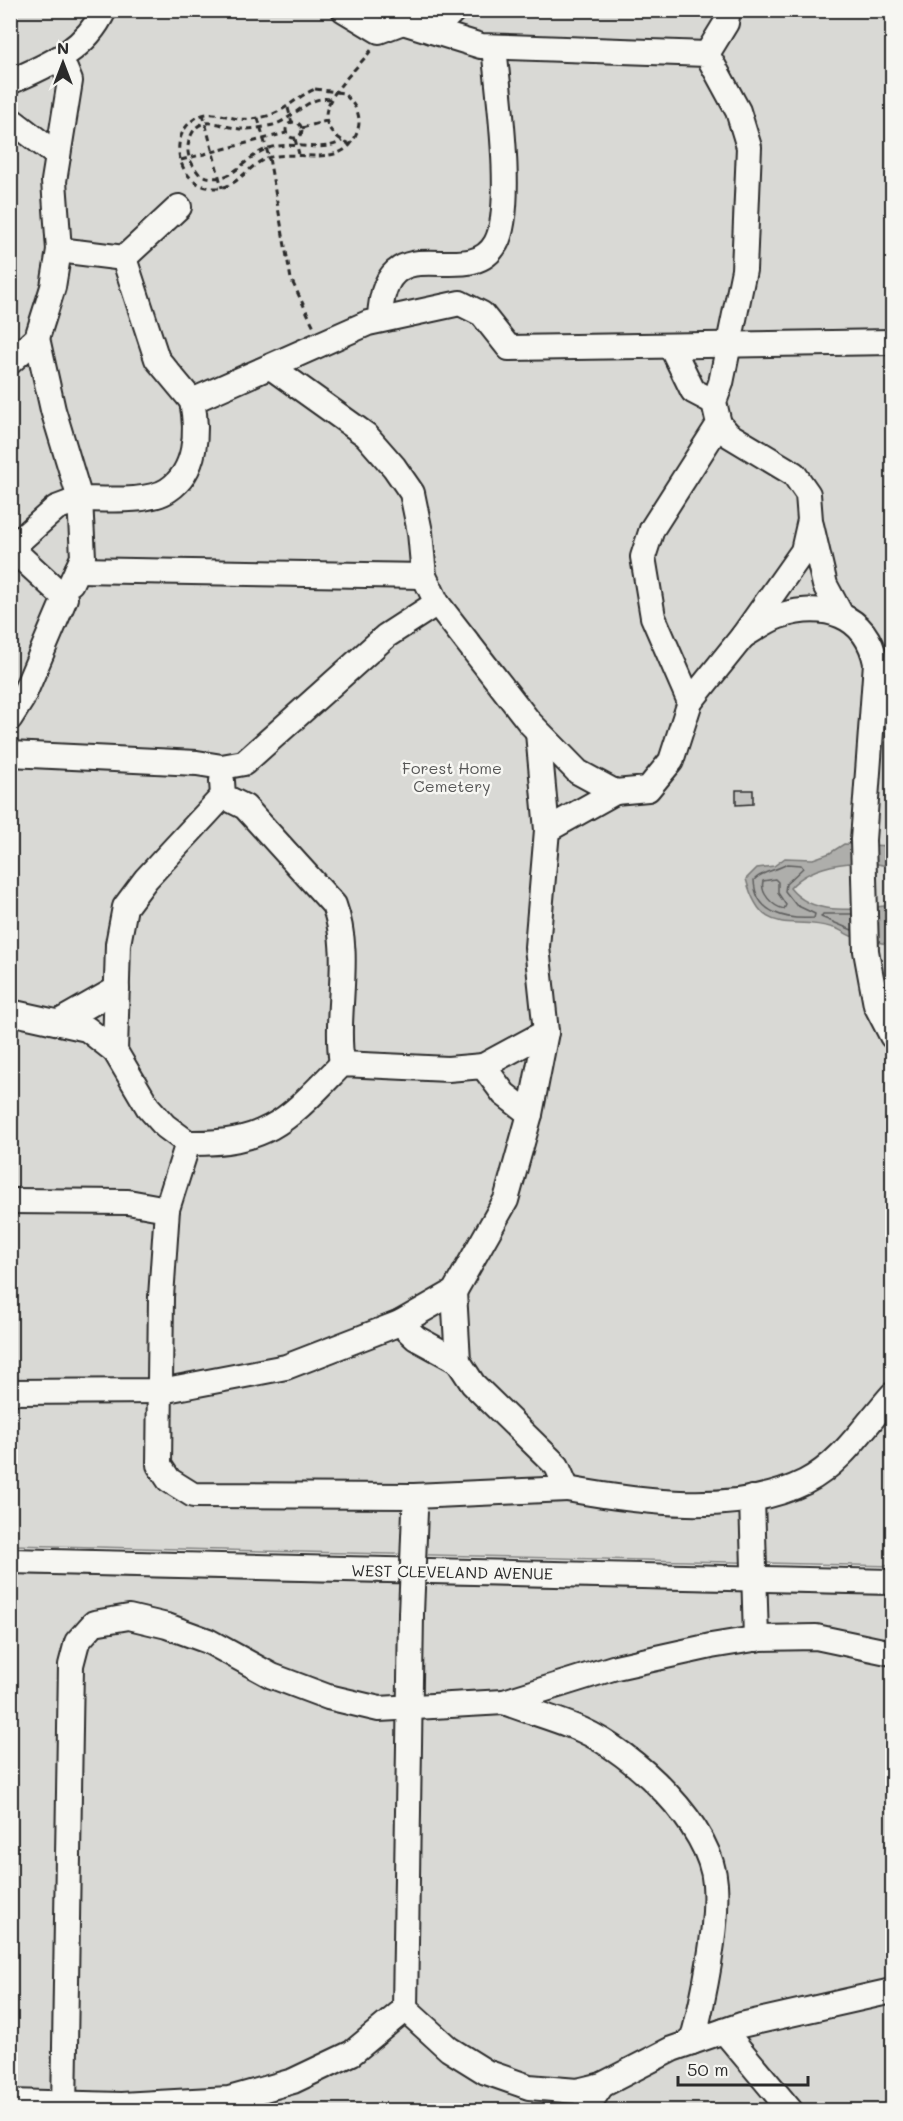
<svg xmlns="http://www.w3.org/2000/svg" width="903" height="2121" font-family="Mali,sans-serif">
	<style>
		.green { fill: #d9d9d5; stroke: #828280; stroke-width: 1.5 }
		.water { fill: #aeaeab; stroke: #7a7a78; stroke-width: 1.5 }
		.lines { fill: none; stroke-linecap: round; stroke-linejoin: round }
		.shore { stroke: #5f5f5e; stroke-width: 1.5 }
		.building { fill: #c3c3c0; stroke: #2b2b2b; stroke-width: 1.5 }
		.minor-casing { stroke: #2b2b2b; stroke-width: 28 }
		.path { stroke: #2b2b2b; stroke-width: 3; stroke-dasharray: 6 4.5; stroke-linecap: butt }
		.minor { stroke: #f6f6f2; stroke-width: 24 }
		.minor-bridge-casing { stroke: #2b2b2b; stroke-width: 28; stroke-linecap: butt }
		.minor-bridge { stroke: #f6f6f2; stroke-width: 24 }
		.labels { text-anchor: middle; stroke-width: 5; stroke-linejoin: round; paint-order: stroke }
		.park-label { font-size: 16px; fill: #565656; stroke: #f6f6f2 }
		.street-label { font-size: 16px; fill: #2b2b2b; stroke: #f6f6f2 }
	</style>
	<rect width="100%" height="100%" fill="#f6f6f2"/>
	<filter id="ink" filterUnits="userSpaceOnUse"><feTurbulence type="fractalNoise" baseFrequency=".0167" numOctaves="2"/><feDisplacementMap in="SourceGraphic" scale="12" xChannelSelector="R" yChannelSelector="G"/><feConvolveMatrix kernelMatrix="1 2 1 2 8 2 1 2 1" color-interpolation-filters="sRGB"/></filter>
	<g filter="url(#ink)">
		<!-- green -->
		<g class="green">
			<path d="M 11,11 L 892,11 L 892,1566 L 11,1545 Z"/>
			<path d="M 11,1574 L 892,1595 L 892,2110 L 11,2110 Z"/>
		</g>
		<!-- water -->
		<path class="water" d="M 844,844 L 892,846 L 892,868 C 862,857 812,863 790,888 C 814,918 858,909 892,905 L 892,945 C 879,942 864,940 851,936 C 845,934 840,929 834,928 C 790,914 763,941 746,879 L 757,868 L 774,866 L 785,858 L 813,859 L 830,853 Z"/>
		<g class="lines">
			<!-- shore -->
			<g class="shore">
				<path d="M 787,864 L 801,865 L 803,868 L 786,884 L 785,891 L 796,905 L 815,914 L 814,918 C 787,920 755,914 754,880 C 762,871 776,871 787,864 Z"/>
				<path d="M 775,879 L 778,882 L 778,893 L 786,905 L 784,909 C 772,906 760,893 763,881 Z"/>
				<path d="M 851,914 L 823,914 L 821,917 L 852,930"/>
			</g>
		</g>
		<!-- building -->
		<path class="building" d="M 736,790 L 753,790 L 753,804 L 736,805 Z"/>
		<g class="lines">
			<!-- minor casing -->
			<g class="minor-casing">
				<g id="minor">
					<path d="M 344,10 L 379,31 L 403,22 L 412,10"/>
					<path d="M 403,22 L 481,46 L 707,54 L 738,111 L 749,147 L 744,270 L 721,383 L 714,402 L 719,424 L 652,529 L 643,557 L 653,617 L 690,702 L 671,761 L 648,789 L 615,792 L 578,772 L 530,723 L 437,603"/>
					<path d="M 432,31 L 454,10"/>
					<path d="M 707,54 L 726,23 L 728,10"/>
					<path d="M 61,59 L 70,81 L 54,181 L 59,250 L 124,258 L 157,359 L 192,401 L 368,323 L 460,303 L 482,314 L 509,348 L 892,342"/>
					<path d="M 10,82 C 48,65 85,51 104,10"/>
					<path d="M 10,119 L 58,156"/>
					<path d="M 124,258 L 179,207"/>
					<path d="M 380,319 C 383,219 468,294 496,243 C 515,209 498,89 494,47"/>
					<path d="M 37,338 L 53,410 L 80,499 C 103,499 149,503 168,490 C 197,471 198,431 192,401"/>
					<path d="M 671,346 L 693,391 L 714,402"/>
					<path d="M 10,362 L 37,338 L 53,287 L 59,250"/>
					<path d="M 811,525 L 825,585 L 840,613"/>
					<path d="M 10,549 L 56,508 L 80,499 L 83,557 L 71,583"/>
					<path d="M 77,570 L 424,576"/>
					<path d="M 743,636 C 754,630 767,620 779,616 C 824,602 866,613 876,663 L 863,840 L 866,951 L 876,1005 L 892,1036"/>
					<path d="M 690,702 L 743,636 L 803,551 L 810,520 L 808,494 L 794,474 L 729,435 L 719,424"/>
					<path d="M 10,718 L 22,699 L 65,598 L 12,549"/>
					<path d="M 538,733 L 547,830"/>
					<path d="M 10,754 L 197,763 L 222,767 L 244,763 L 386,636 L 437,603 L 424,576 L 420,532 L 412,493 L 394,467 L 366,435 L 271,367"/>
					<path d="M 222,781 L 223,796 L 245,807 L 334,905 C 353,957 334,1011 342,1064"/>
					<path d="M 10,1012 L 87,1029 L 115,1051"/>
					<path d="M 59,1022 L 117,989"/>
					<path d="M 483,1066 L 546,1032"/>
					<path d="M 188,1143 L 165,1126 L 148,1107 L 115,1051 L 118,944 L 125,907 L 146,879 L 223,796"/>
					<path d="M 10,1201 L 128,1202 L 167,1209"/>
					<path d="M 454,1292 L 458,1361 L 473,1384 L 557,1466 L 567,1489 L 414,1496 L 193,1495 L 169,1480 L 159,1465 L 161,1297 L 167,1209 L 188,1143 C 270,1144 288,1119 342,1064 L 448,1069 L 483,1066 L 504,1094 L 530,1114"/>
					<path d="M 400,1323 L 416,1338 L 458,1361"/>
					<path d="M 10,1392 L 161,1391 L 286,1367 L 400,1323 L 454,1292 L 506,1200 L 530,1114 L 546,1032 L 537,947 L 547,830 L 615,792"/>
					<path d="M 567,1489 C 639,1502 737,1516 805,1482 C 841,1464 866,1424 892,1395"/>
					<path d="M 752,1498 L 756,1639"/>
					<path d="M 10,1561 L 892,1582"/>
					<path d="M 504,1702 C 530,1712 557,1719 582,1730 C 633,1753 711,1824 715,1884 C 718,1927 704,1999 692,2042"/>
					<path d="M 405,2009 L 449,2049 L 486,2072 L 529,2087 L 577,2091 L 602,2085 L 672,2049 L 741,2025 L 892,1991"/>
					<path d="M 724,2031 L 790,2110"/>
					<path d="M 10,2102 L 121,2105 L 229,2099 L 293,2081 L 352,2053 L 405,2009 L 411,1614"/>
					<path d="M 64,2110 L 71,1665 L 77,1642 L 94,1623 L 129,1617 L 167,1626 L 208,1641 L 272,1676 L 328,1697 L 379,1709 L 504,1702 L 616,1667 L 711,1646 L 760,1638 L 816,1637 L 892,1653"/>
					<path d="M 585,2110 L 602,2085"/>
				</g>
			</g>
			<!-- path -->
			<g class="path">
				<path d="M 315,89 L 343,93 C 354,103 362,114 358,129 C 347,172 298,148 267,158 C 247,166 236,190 213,188 C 180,186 166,140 193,120 C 212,105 230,122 250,119 C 285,116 288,101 315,89 Z"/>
				<path d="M 330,99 C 308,95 294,119 273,125 C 265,127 253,129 245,129 C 224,130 199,108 189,141 C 185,155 192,165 200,175 C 234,187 240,158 269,148 C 294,140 319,154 342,141"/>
				<path d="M 288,108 L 292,123"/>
				<path d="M 203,114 L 222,188"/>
				<path d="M 258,118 L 269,158 L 291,279 L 314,327"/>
				<circle cx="294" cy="130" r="8"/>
				<path d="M 302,128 L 326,121"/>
				<path d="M 295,139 L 299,154"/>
				<path d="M 351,145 C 293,118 351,78 372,49"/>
				<path d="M 181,160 L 286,133"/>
			</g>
			<!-- minor -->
			<use href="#minor" class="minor"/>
			<!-- minor-bridge casing -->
			<g class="minor-bridge-casing">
				<path id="minor-bridge" d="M 411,1614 L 415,1511"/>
			</g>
			<!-- minor-bridge -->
			<use href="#minor-bridge" class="minor-bridge"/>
		</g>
	</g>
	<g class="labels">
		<!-- park labels -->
		<g class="park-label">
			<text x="452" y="774">Forest Home<tspan x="452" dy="18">Cemetery</tspan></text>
		</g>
		<!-- street labels -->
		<g class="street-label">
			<text transform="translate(452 1572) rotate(1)" y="6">WEST CLEVELAND AVENUE</text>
		</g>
	</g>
	<!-- margin -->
	<rect width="903" height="2121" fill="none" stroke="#f6f6f2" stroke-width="36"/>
	<rect x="18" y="18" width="867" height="2085" fill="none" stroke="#2b2b2b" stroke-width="2" filter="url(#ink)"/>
	<!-- north arrow -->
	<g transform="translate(63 63)" stroke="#f6f6f2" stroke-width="4.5" paint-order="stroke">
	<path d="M0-4.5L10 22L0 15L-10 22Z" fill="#2b2b2b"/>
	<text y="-9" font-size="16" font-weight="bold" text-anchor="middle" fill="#2b2b2b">N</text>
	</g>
	<!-- scale -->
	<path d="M678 2076v9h130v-9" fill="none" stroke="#2b2b2b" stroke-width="3"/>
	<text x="687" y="2076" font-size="18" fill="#2b2b2b" stroke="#f6f6f2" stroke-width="4.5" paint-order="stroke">50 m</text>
</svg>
